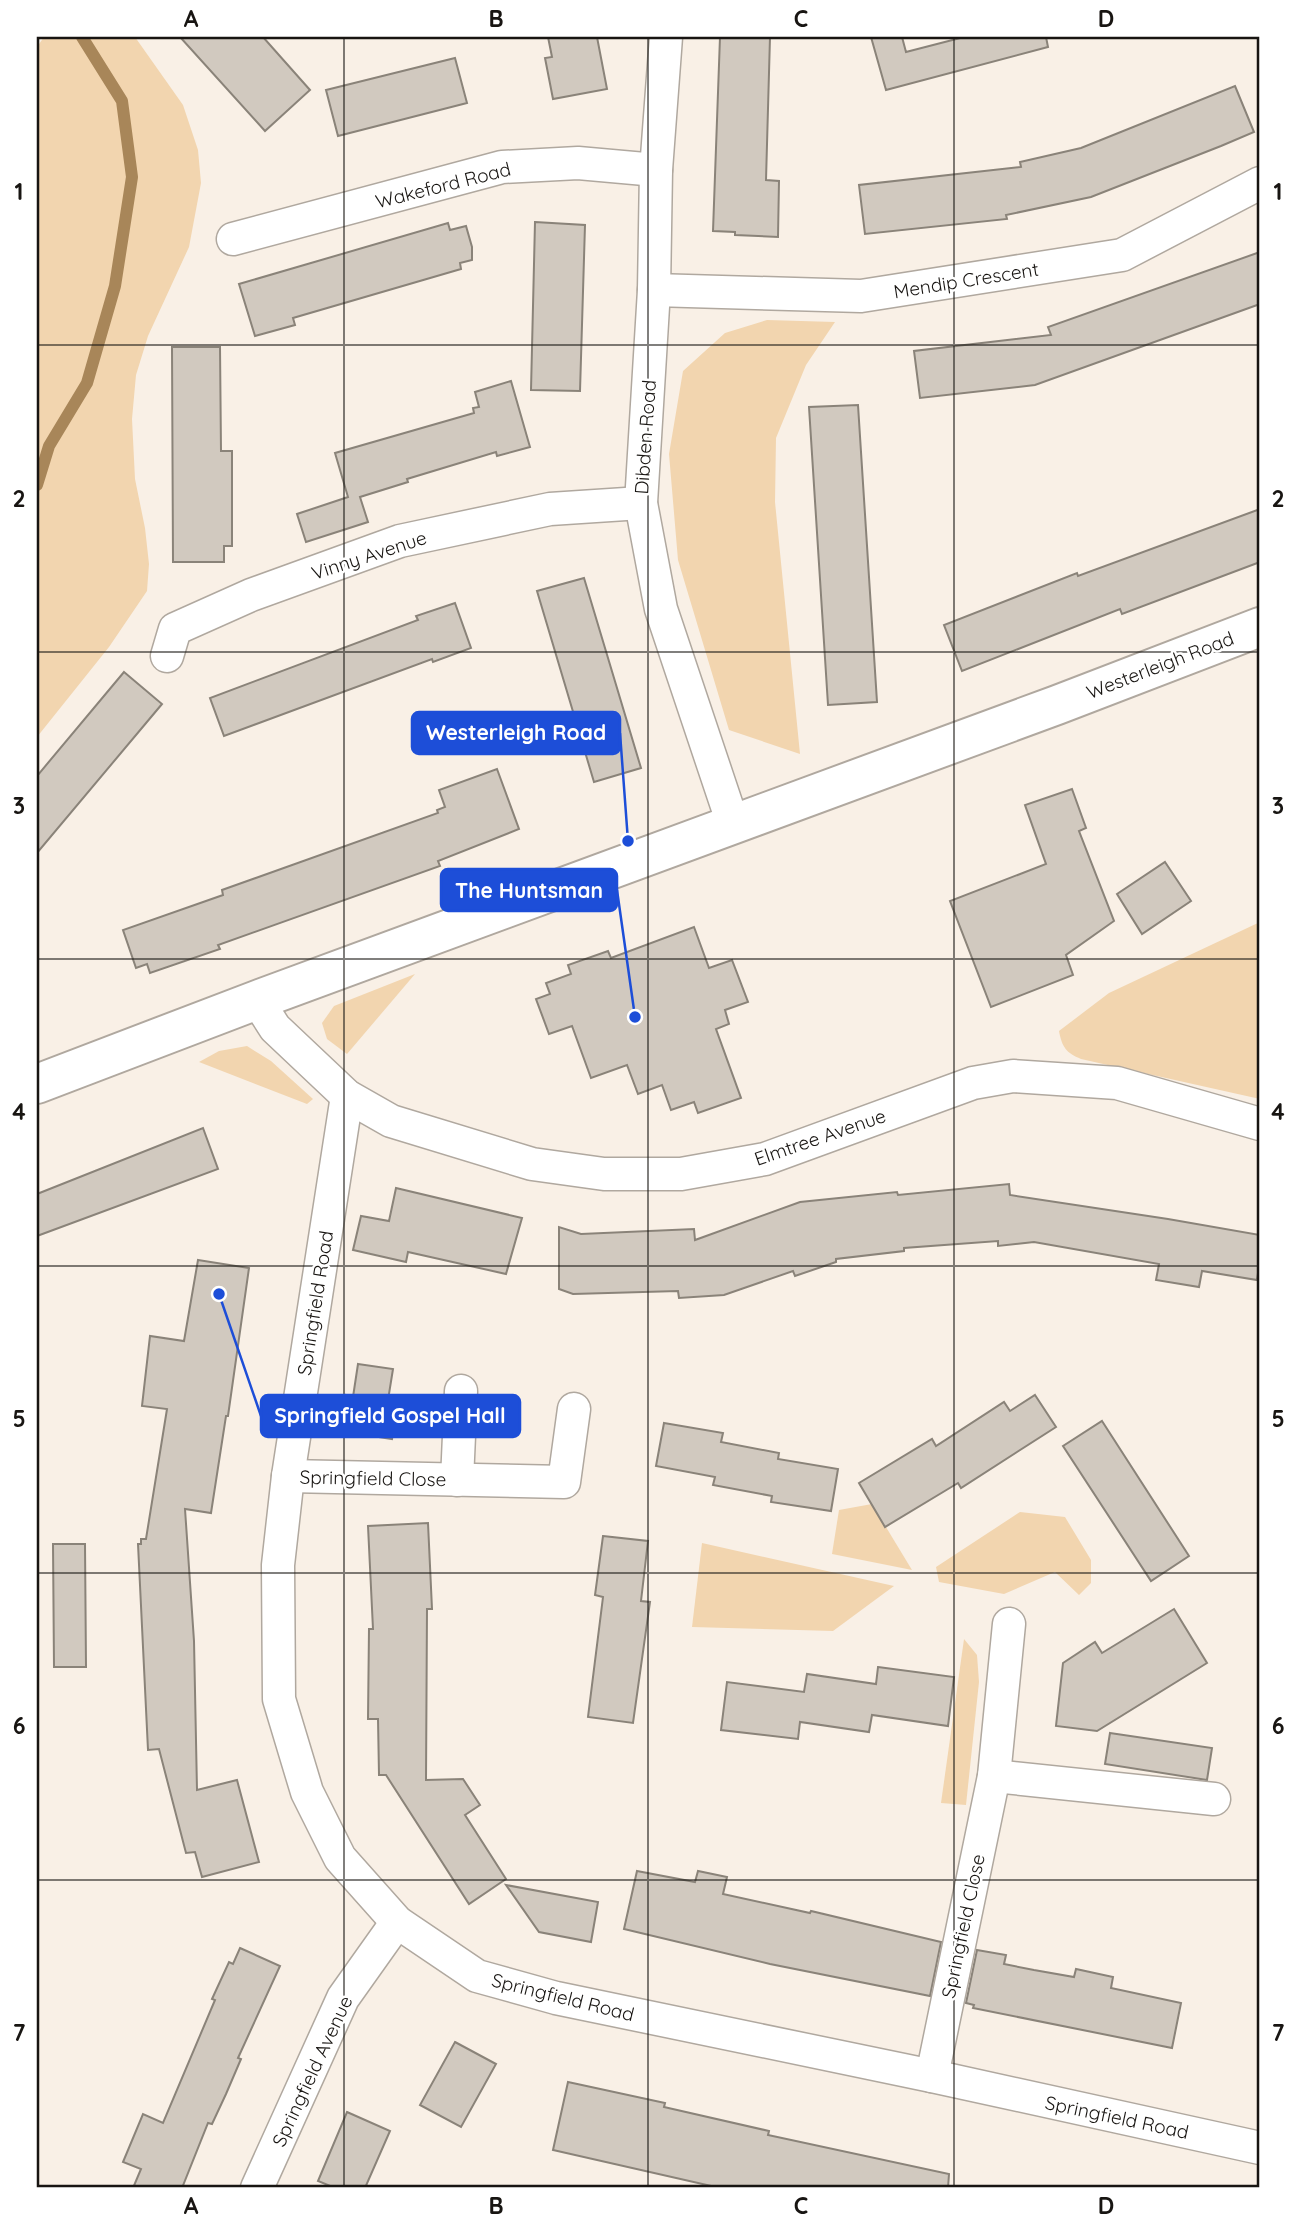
<svg xmlns="http://www.w3.org/2000/svg" width="1297" height="2225" font-family="Quicksand,sans-serif">
	<style>
		.green { fill: #f2d5af }
		.lines { fill: none; stroke-linecap: round; stroke-linejoin: round }
		.stream { stroke: #a88659; stroke-width: 12 }
		.building { fill: #d1c9bf; stroke: #8a8379; stroke-width: 2 }
		.street-casing { stroke: #b0a89f; stroke-width: 35 }
		.secondary-casing { stroke: #b0a89f; stroke-width: 42 }
		.street { stroke: #fff; stroke-width: 32 }
		.secondary { stroke: #fff; stroke-width: 38 }
		.grid { fill: none; stroke: #181512; stroke-width: 2; stroke-opacity: 0.55 }
		.labels { text-anchor: middle; stroke-width: 5; stroke-linejoin: round; paint-order: stroke }
		.street-label { font-size: 19px; fill: #181512; stroke: #fff }
		.leader { fill: none; stroke: #1d4ed8; stroke-width: 2.5 }
		.callout-dot { fill: #1d4ed8; stroke: #fff; stroke-width: 2.5 }
		.callout { fill: #1d4ed8; stroke: #1d4ed8; stroke-width: 2.5 }
		.callout-label { font-size: 21px; text-anchor: middle; font-weight: bold; fill: #fff }
		.neatline { fill: none; stroke: #181512; stroke-width: 2.5 }
		.grid-label { font-size: 23px; text-anchor: middle; font-weight: bold; fill: #181512 }
	</style>
	<rect width="100%" height="100%" fill="#f9f0e6"/>
	<!-- green -->
	<g class="green">
		<path d="M 44,37 L 135,37 L 183,105 L 198,150 L 201,183 L 189,247 L 148,336 L 136,375 L 132,419 L 135,479 L 145,528 L 149,564 L 147,591 L 109,647 L 37,737 L 37,47 Z"/>
		<path d="M 767,320 L 835,322 L 806,365 L 776,438 L 775,502 L 800,754 L 729,730 L 678,560 L 669,454 L 683,371 L 725,333 Z"/>
		<path d="M 1260,922 L 1260,1099 L 1081,1059 C 1066,1053 1062,1047 1059,1031 L 1109,993 Z"/>
		<path d="M 415,974 L 347,1054 L 327,1039 L 322,1023 L 334,1006 Z"/>
		<path d="M 247,1046 L 271,1061 L 313,1099 L 307,1104 L 199,1062 L 219,1051 Z"/>
		<path d="M 872,1504 L 912,1570 L 832,1554 L 839,1510 Z"/>
		<path d="M 1020,1512 L 1065,1517 L 1091,1560 L 1091,1583 L 1079,1595 L 1055,1572 L 1004,1594 L 939,1582 L 936,1567 Z"/>
		<path d="M 702,1543 L 894,1586 L 833,1631 L 692,1627 Z"/>
		<path d="M 964,1639 L 977,1655 L 979,1682 L 966,1805 L 941,1803 Z"/>
	</g>
	<g class="lines">
		<!-- stream -->
		<path class="stream" d="M 37,485 L 49,446 L 87,383 L 115,286 L 132,177 L 122,101 L 82,37"/>
	</g>
	<!-- building -->
	<g class="building">
		<path d="M 180,37 L 263,37 L 310,90 L 265,131 Z"/>
		<path d="M 548,37 L 597,37 L 607,89 L 553,99 L 545,58 L 552,57 Z"/>
		<path d="M 720,37 L 770,37 L 766,180 L 779,181 L 778,237 L 735,235 L 735,232 L 713,231 Z"/>
		<path d="M 871,37 L 902,37 L 906,52 L 964,37 L 1046,37 L 1048,47 L 886,90 Z"/>
		<path d="M 455,58 L 467,103 L 338,136 L 326,90 Z"/>
		<path d="M 1235,86 L 1254,132 L 1221,146 L 1091,197 L 1006,215 L 1007,219 L 865,234 L 859,185 L 1021,167 L 1020,162 L 1081,148 Z"/>
		<path d="M 535,222 L 585,225 L 580,391 L 531,390 Z"/>
		<path d="M 448,223 L 450,230 L 466,226 L 472,247 L 472,260 L 460,263 L 461,269 L 293,318 L 295,325 L 255,336 L 239,284 Z"/>
		<path d="M 1260,252 L 1260,304 L 1035,385 L 920,398 L 914,351 L 1051,335 L 1048,327 Z"/>
		<path d="M 172,347 L 220,347 L 221,451 L 232,451 L 232,546 L 224,546 L 224,562 L 173,562 Z"/>
		<path d="M 511,381 L 530,447 L 497,456 L 496,452 L 407,479 L 408,482 L 360,497 L 368,522 L 306,542 L 297,514 L 348,497 L 335,453 L 474,413 L 473,408 L 479,407 L 475,392 Z"/>
		<path d="M 858,405 L 877,702 L 828,705 L 809,407 Z"/>
		<path d="M 1260,509 L 1260,562 L 1122,614 L 1120,609 L 962,671 L 944,625 L 1077,573 L 1078,576 Z"/>
		<path d="M 584,578 L 641,768 L 594,782 L 537,591 Z"/>
		<path d="M 455,603 L 471,648 L 433,662 L 432,659 L 224,736 L 210,698 L 418,620 L 416,616 Z"/>
		<path d="M 124,672 L 162,704 L 37,853 L 37,776 Z"/>
		<path d="M 497,769 L 519,829 L 438,861 L 440,866 L 218,945 L 220,949 L 150,973 L 147,964 L 136,968 L 123,930 L 223,895 L 222,890 L 438,813 L 437,810 L 445,807 L 439,790 Z"/>
		<path d="M 1072,789 L 1086,828 L 1079,831 L 1114,921 L 1066,955 L 1073,975 L 991,1007 L 950,901 L 1046,864 L 1025,805 Z"/>
		<path d="M 1165,862 L 1191,901 L 1142,934 L 1117,894 Z"/>
		<path d="M 694,927 L 709,968 L 732,960 L 748,1002 L 725,1010 L 729,1024 L 716,1029 L 741,1098 L 698,1113 L 694,1102 L 671,1110 L 662,1085 L 638,1094 L 627,1065 L 591,1078 L 572,1026 L 549,1034 L 536,999 L 550,994 L 546,983 L 571,974 L 568,965 L 608,951 L 611,958 Z"/>
		<path d="M 203,1128 L 218,1169 L 37,1236 L 37,1194 Z"/>
		<path d="M 1009,1184 L 1010,1195 L 1168,1219 L 1260,1235 L 1260,1259 L 1257,1280 L 1202,1271 L 1199,1287 L 1156,1280 L 1159,1264 L 1034,1242 L 998,1246 L 998,1241 L 904,1248 L 904,1251 L 836,1259 L 836,1262 L 795,1276 L 793,1271 L 724,1295 L 679,1298 L 678,1291 L 573,1294 L 559,1289 L 559,1227 L 581,1234 L 694,1229 L 695,1240 L 800,1202 L 897,1192 L 898,1195 Z"/>
		<path d="M 396,1188 L 522,1218 L 506,1274 L 408,1252 L 406,1262 L 353,1250 L 361,1216 L 389,1221 Z"/>
		<path d="M 198,1260 L 249,1268 L 228,1416 L 226,1416 L 211,1513 L 185,1509 L 194,1641 L 197,1790 L 237,1780 L 259,1862 L 202,1877 L 195,1852 L 186,1853 L 159,1749 L 148,1750 L 138,1544 L 141,1544 L 141,1539 L 146,1539 L 167,1409 L 142,1406 L 150,1336 L 184,1341 Z"/>
		<path d="M 358,1364 L 393,1369 L 388,1400 L 398,1401 L 392,1439 L 340,1431 L 346,1395 L 353,1397 Z"/>
		<path d="M 1035,1395 L 1056,1427 L 961,1488 L 958,1483 L 885,1527 L 859,1483 L 932,1439 L 936,1446 L 1004,1402 L 1010,1411 Z"/>
		<path d="M 1102,1421 L 1189,1556 L 1151,1581 L 1063,1446 Z"/>
		<path d="M 664,1423 L 723,1433 L 721,1442 L 779,1453 L 778,1459 L 838,1469 L 831,1511 L 771,1502 L 772,1496 L 713,1485 L 715,1477 L 656,1466 Z"/>
		<path d="M 428,1523 L 432,1609 L 427,1609 L 426,1780 L 463,1779 L 480,1805 L 465,1815 L 506,1879 L 469,1904 L 386,1775 L 379,1775 L 378,1719 L 368,1719 L 369,1629 L 373,1629 L 368,1526 Z"/>
		<path d="M 603,1536 L 648,1541 L 641,1601 L 650,1602 L 633,1723 L 588,1717 L 603,1597 L 595,1595 Z"/>
		<path d="M 53,1544 L 85,1544 L 86,1667 L 54,1667 Z"/>
		<path d="M 1174,1609 L 1207,1663 L 1097,1731 L 1056,1726 L 1063,1663 L 1095,1642 L 1102,1653 Z"/>
		<path d="M 878,1667 L 954,1677 L 948,1726 L 872,1715 L 869,1732 L 800,1722 L 798,1739 L 721,1730 L 727,1682 L 804,1692 L 807,1674 L 876,1684 Z"/>
		<path d="M 1110,1733 L 1212,1748 L 1207,1780 L 1105,1764 Z"/>
		<path d="M 637,1871 L 695,1882 L 698,1871 L 727,1877 L 723,1894 L 810,1913 L 811,1911 L 941,1942 L 930,1996 L 770,1964 L 624,1929 Z"/>
		<path d="M 506,1885 L 598,1902 L 591,1942 L 539,1932 Z"/>
		<path d="M 240,1948 L 280,1966 L 238,2058 L 241,2059 L 226,2094 L 212,2124 L 208,2123 L 182,2188 L 133,2188 L 141,2169 L 123,2162 L 143,2114 L 163,2123 L 215,2000 L 212,1999 L 229,1962 L 233,1964 Z"/>
		<path d="M 977,1950 L 1006,1955 L 1004,1964 L 1034,1970 L 1074,1977 L 1076,1969 L 1113,1977 L 1111,1988 L 1181,2003 L 1172,2048 L 973,2008 L 974,2005 L 966,2003 Z"/>
		<path d="M 455,2042 L 496,2064 L 461,2127 L 420,2105 Z"/>
		<path d="M 568,2082 L 665,2103 L 664,2107 L 769,2131 L 768,2135 L 949,2174 L 948,2188 L 720,2188 L 553,2150 Z"/>
		<path d="M 347,2112 L 390,2131 L 365,2188 L 335,2188 L 318,2181 Z"/>
	</g>
	<g class="lines">
		<!-- street casing -->
		<g class="street-casing">
			<g id="street">
				<path d="M 666,37 L 656,170 L 654,290 L 641,503 L 661,609 L 733,824"/>
				<path d="M 233,239 L 502,167 L 578,163 L 656,170"/>
				<path d="M 654,290 L 861,296 L 1122,255 L 1260,183"/>
				<path d="M 167,656 L 175,629 L 251,595 L 400,541 L 550,509 L 641,503"/>
				<path d="M 257,1000 L 275,1028 L 347,1096 L 391,1121 L 532,1164 L 604,1174 L 681,1174 L 765,1159 L 973,1083 L 1013,1076 L 1117,1083 L 1260,1124"/>
				<path d="M 347,1096 L 288,1476 L 278,1565 L 279,1699 L 307,1792 L 340,1858 L 397,1922 L 477,1976 L 556,1998 L 932,2076 L 1260,2148"/>
				<path d="M 288,1476 L 564,1482 L 574,1409"/>
				<path d="M 457,1480 L 461,1391"/>
				<path d="M 994,1776 L 1214,1799"/>
				<path d="M 932,2076 L 994,1776 L 1009,1624"/>
				<path d="M 257,2188 L 343,1998 L 397,1922"/>
			</g>
		</g>
		<!-- secondary casing -->
		<g class="secondary-casing">
			<path id="secondary" d="M 37,1084 L 257,1000 L 1057,705 L 1260,627"/>
		</g>
		<!-- street -->
		<use href="#street" class="street"/>
		<!-- secondary -->
		<use href="#secondary" class="secondary"/>
	</g>
	<!-- grid -->
	<path class="grid" d="M 344,37 L 344,2188M 648,37 L 648,2188M 954,37 L 954,2188M 37,345 L 1260,345M 37,652 L 1260,652M 37,959 L 1260,959M 37,1266 L 1260,1266M 37,1573 L 1260,1573M 37,1880 L 1260,1880"/>
	<g class="labels">
		<!-- street labels -->
		<g class="street-label">
			<text transform="translate(443 185) rotate(-14)" y="7">Wakeford Road</text>
			<text transform="translate(966 280) rotate(-9)" y="7">Mendip Crescent</text>
			<text transform="translate(645 437) rotate(-86)" y="7">Dibden Road</text>
			<text transform="translate(369 555) rotate(-18)" y="7">Vinny Avenue</text>
			<text transform="translate(1160 665) rotate(-21)" y="7">Westerleigh Road</text>
			<text transform="translate(820 1137) rotate(-19)" y="7">Elmtree Avenue</text>
			<text transform="translate(315 1303) rotate(-81)" y="7">Springfield Road</text>
			<text transform="translate(373 1478) rotate(1)" y="7">Springfield Close</text>
			<text transform="translate(963 1926) rotate(-78)" y="7">Springfield Close</text>
			<text transform="translate(563 1997) rotate(14)" y="7">Springfield Road</text>
			<text transform="translate(312 2071) rotate(-65)" y="7">Springfield Avenue</text>
			<text transform="translate(1117 2117) rotate(12)" y="7">Springfield Road</text>
		</g>
	</g>
	<!-- callouts -->
	<path class="leader" d="M628 841L620 733M635 1017L617 890M219 1294L261 1416"/>
	<g class="callout-dot">
		<circle cx="628" cy="841" r="7"/>
		<circle cx="635" cy="1017" r="7"/>
		<circle cx="219" cy="1294" r="7"/>
	</g>
	<g class="callout">
		<rect x="412" y="712" width="208" height="42" rx="7"/>
		<rect x="441" y="869" width="176" height="42" rx="7"/>
		<rect x="261" y="1395" width="259" height="42" rx="7"/>
	</g>
	<g class="callout-label">
		<text x="516" y="740">Westerleigh Road</text>
		<text x="529" y="898">The Huntsman</text>
		<text x="390" y="1423">Springfield Gospel Hall</text>
	</g>
	<!-- border -->
	<rect width="1297" height="2225" fill="none" stroke="#ffffff" stroke-width="77"/>
	<rect x="38" y="38" width="1220" height="2148" class="neatline"/>
	<g class="grid-label">
		<text x="191" y="27">A</text>
		<text x="496" y="27">B</text>
		<text x="801" y="27">C</text>
		<text x="1106" y="27">D</text>
		<text x="19" y="200">1</text>
		<text x="1278" y="200">1</text>
		<text x="19" y="507">2</text>
		<text x="1278" y="507">2</text>
		<text x="19" y="814">3</text>
		<text x="1278" y="814">3</text>
		<text x="19" y="1120">4</text>
		<text x="1278" y="1120">4</text>
		<text x="19" y="1427">5</text>
		<text x="1278" y="1427">5</text>
		<text x="19" y="1734">6</text>
		<text x="1278" y="1734">6</text>
		<text x="19" y="2041">7</text>
		<text x="1278" y="2041">7</text>
		<text x="191" y="2214">A</text>
		<text x="496" y="2214">B</text>
		<text x="801" y="2214">C</text>
		<text x="1106" y="2214">D</text>
	</g>
</svg>
